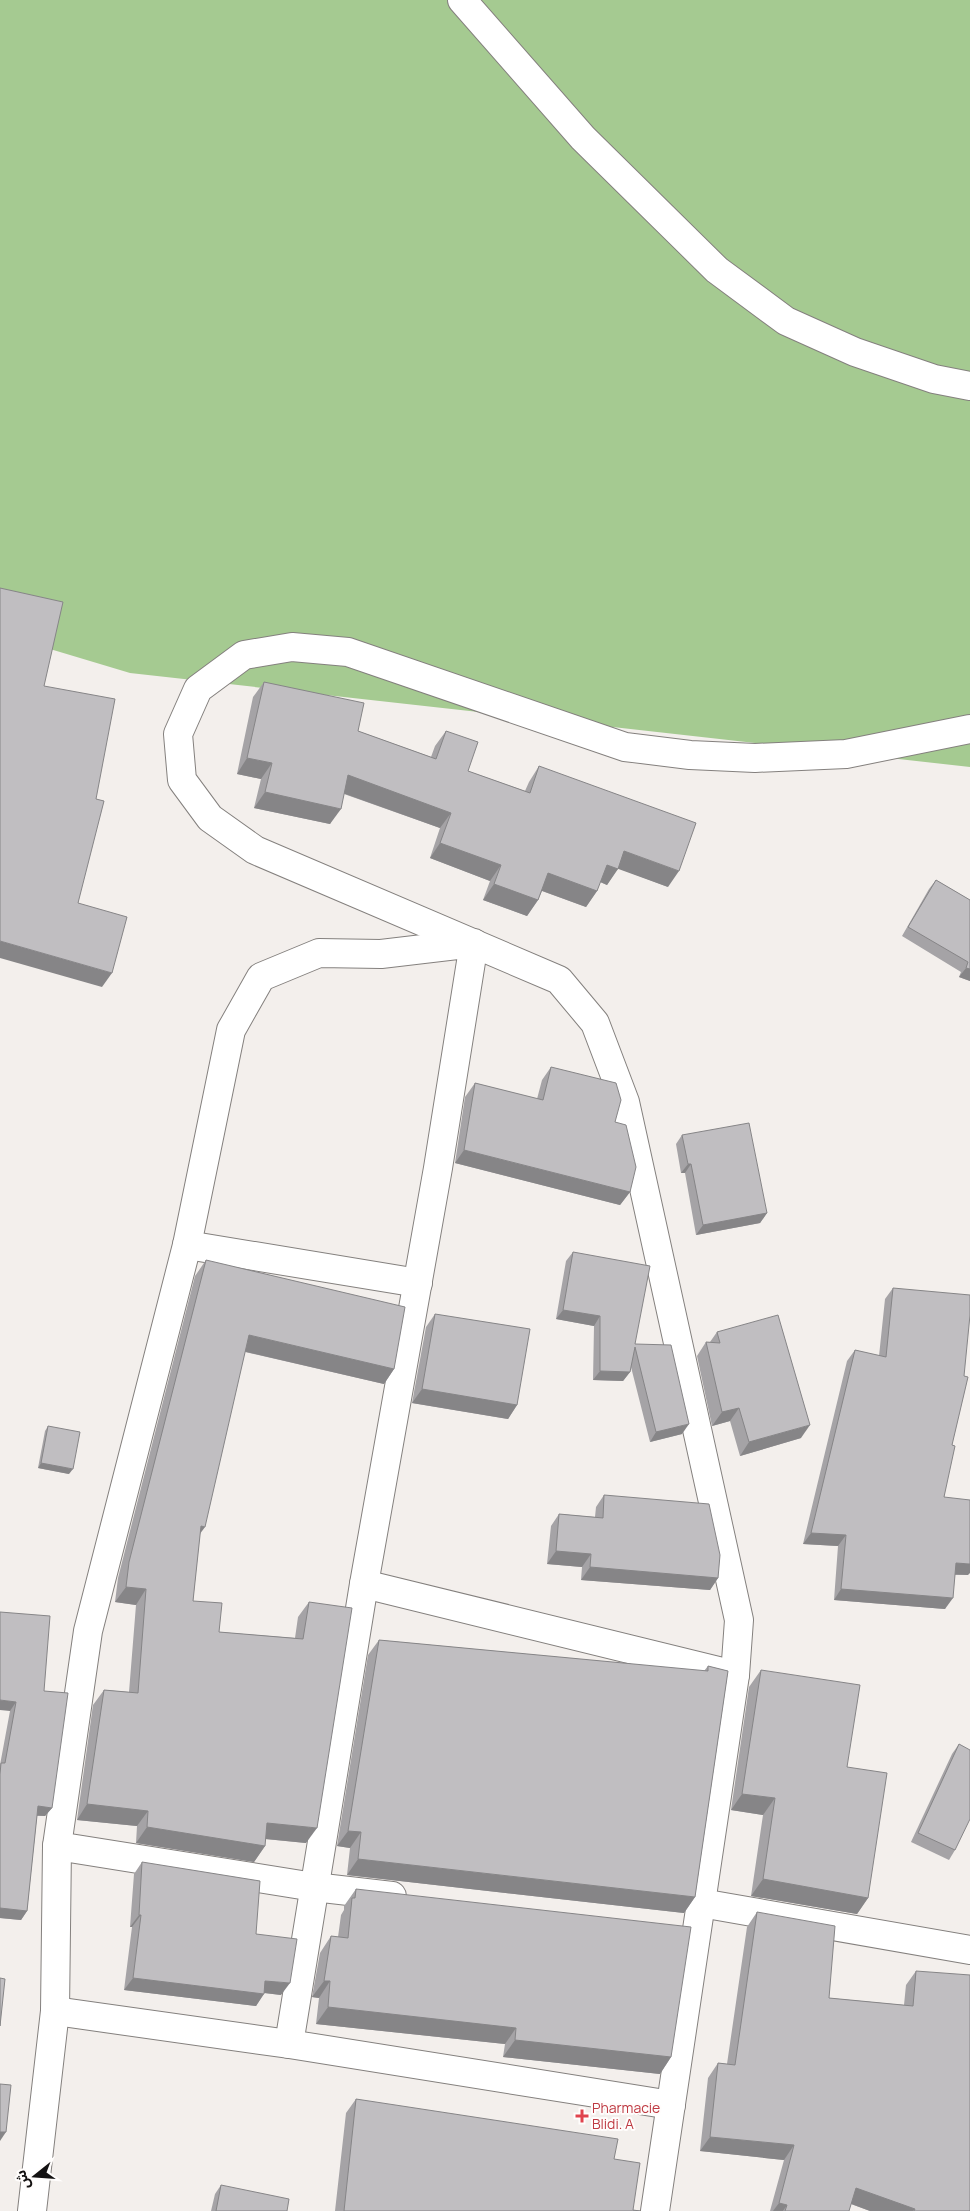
<svg xmlns="http://www.w3.org/2000/svg" width="970" height="2211" font-family="Manrope,'Noto Sans Arabic',sans-serif">
	<style>
		.green { fill: #a5ca91 }
		.lines { fill: none; stroke-linecap: round; stroke-linejoin: round }
		.minor-casing { stroke: #84807e; stroke-width: 30 }
		.secondary-casing { stroke: #84807e; stroke-width: 30 }
		.minor { stroke: #fff; stroke-width: 28 }
		.secondary { stroke: #fff; stroke-width: 28 }
		.wall { fill: #a5a3a6 }
		.shaded-wall { fill: #868587 }
		.building { fill: #c0bec1; stroke: #868587 }
		.health-dot { fill: #e0444e; stroke: #fffdfc; stroke-width: 2 }
		.labels { text-anchor: middle; stroke-width: 4; stroke-linejoin: round; paint-order: stroke }
		.health-label { font-size: 14px; fill: #be3a42; stroke: #fffdfc; text-anchor: start }
	</style>
	<rect width="100%" height="100%" fill="#f3efec"/>
	<!-- green -->
	<path class="green" d="M 0,0 L 970,0 L 970,767 L 130,673 L 0,634 Z"/>
	<g class="lines">
		<!-- minor casing -->
		<g class="minor-casing">
			<g id="minor">
				<path d="M 187,1245 L 418,1283"/>
				<path d="M 364,1584 L 735,1675"/>
				<path d="M 57,1846 L 314,1887 L 392,1896"/>
				<path d="M 701,1903 L 970,1950"/>
				<path d="M 55,2011 L 289,2044 L 671,2105"/>
				<path d="M 32,2211 L 55,2011 L 57,1846 L 88,1631 L 187,1245 L 231,1030 L 261,977 L 319,953 L 381,954 L 474,943 L 438,1168 L 364,1584 L 289,2044"/>
			</g>
		</g>
		<!-- secondary casing -->
		<g class="secondary-casing">
			<g id="secondary">
				<path d="M 462,0 L 583,138 L 717,270 L 786,321 L 855,352 L 934,379 L 970,386"/>
				<path d="M 655,2211 L 735,1675 L 739,1620 L 625,1102 L 595,1023 L 559,980 L 255,850 L 210,818 L 182,780 L 178,734 L 198,689 L 244,655 L 292,647 L 348,652 L 625,747 L 690,755 L 755,758 L 846,754 L 970,729"/>
			</g>
		</g>
		<!-- minor -->
		<use href="#minor" class="minor"/>
		<!-- secondary -->
		<use href="#secondary" class="secondary"/>
	</g>
	<!-- wall -->
	<g class="wall">
		<path d="M 264,682 L 358,731 L 431,757 L 435,746 L 446,731 L 468,771 L 525,791 L 529,782 L 539,766 L 668,887 L 618,868 L 607,885 L 600,882 L 597,891 L 586,907 L 542,891 L 538,900 L 527,916 L 483,900 L 490,881 L 430,858 L 440,828 L 344,794 L 330,824 L 254,808 L 261,779 L 237,774 L 253,697 Z"/>
		<path d="M 936,880 L 970,900 L 970,981 L 959,977 L 961,972 L 902,936 L 929,889 Z"/>
		<path d="M 551,1067 L 615,1122 L 630,1192 L 620,1205 L 455,1163 L 465,1097 L 475,1083 L 537,1099 L 542,1080 Z"/>
		<path d="M 682,1135 L 767,1213 L 760,1223 L 696,1235 L 685,1173 L 681,1173 L 676,1144 Z"/>
		<path d="M 573,1252 L 635,1344 L 682,1434 L 650,1442 L 631,1367 L 630,1372 L 623,1381 L 593,1380 L 594,1326 L 556,1319 L 566,1261 Z"/>
		<path d="M 206,1260 L 394,1369 L 384,1384 L 245,1352 L 200,1533 L 193,1601 L 219,1632 L 295,1638 L 298,1617 L 309,1602 L 306,1843 L 265,1839 L 265,1846 L 254,1862 L 136,1843 L 137,1826 L 77,1820 L 93,1705 L 104,1690 L 129,1692 L 136,1605 L 115,1602 L 118,1578 L 195,1276 Z"/>
		<path d="M 893,1288 L 952,1445 L 944,1497 L 968,1575 L 955,1575 L 945,1609 L 834,1600 L 838,1546 L 803,1544 L 847,1361 L 855,1350 L 879,1356 L 885,1299 Z"/>
		<path d="M 435,1314 L 517,1405 L 508,1419 L 412,1403 L 426,1327 Z"/>
		<path d="M 717,1332 L 801,1438 L 740,1456 L 730,1421 L 712,1426 L 697,1356 L 706,1342 L 710,1342 Z"/>
		<path d="M 48,1426 L 69,1474 L 38,1468 L 45,1431 Z"/>
		<path d="M 604,1495 L 718,1578 L 710,1590 L 581,1580 L 582,1567 L 547,1564 L 551,1526 L 559,1514 L 595,1517 L 596,1507 Z"/>
		<path d="M 0,1612 L 44,1691 L 52,1808 L 45,1816 L 37,1816 L 27,1911 L 21,1920 L 0,1918 L 0,1765 L 10,1711 Z"/>
		<path d="M 379,1640 L 704,1671 L 708,1666 L 728,1671 L 695,1897 L 684,1913 L 347,1875 L 350,1848 L 337,1846 L 368,1655 Z"/>
		<path d="M 761,1670 L 847,1767 L 868,1898 L 857,1914 L 751,1896 L 763,1815 L 731,1810 L 749,1687 Z"/>
		<path d="M 959,1744 L 955,1850 L 949,1860 L 911,1842 L 952,1754 Z"/>
		<path d="M 142,1862 L 256,1934 L 281,1995 L 264,1993 L 256,2006 L 124,1990 L 132,1927 L 130,1927 L 134,1874 Z"/>
		<path d="M 356,1889 L 671,2057 L 660,2074 L 503,2057 L 505,2044 L 316,2024 L 319,1998 L 312,1997 L 320,1953 L 331,1936 L 338,1937 L 341,1915 L 344,1910 L 344,1906 Z"/>
		<path d="M 757,1912 L 829,1998 L 904,2005 L 906,1985 L 916,1971 L 970,2211 L 870,2211 L 851,2204 L 849,2211 L 770,2211 L 784,2160 L 700,2151 L 708,2078 L 718,2063 L 727,2064 L 747,1927 Z"/>
		<path d="M 356,2099 L 614,2159 L 633,2210 L 640,2211 L 335,2211 L 346,2113 Z"/>
		<path d="M 221,2185 L 287,2211 L 211,2211 L 215,2194 Z"/>
	</g>
	<!-- shaded-wall -->
	<g class="shaded-wall">
		<path d="M 247,758 L 272,763 L 261,779 L 237,774 Z"/>
		<path d="M 348,775 L 451,813 L 440,828 L 337,791 Z"/>
		<path d="M 265,792 L 341,809 L 330,824 L 254,808 Z"/>
		<path d="M 440,843 L 501,865 L 490,881 L 430,858 Z"/>
		<path d="M 624,851 L 679,871 L 668,887 L 613,867 Z"/>
		<path d="M 607,865 L 618,869 L 607,885 L 596,880 Z"/>
		<path d="M 548,873 L 597,891 L 586,907 L 537,889 Z"/>
		<path d="M 494,884 L 538,900 L 527,916 L 483,900 Z"/>
		<path d="M 0,941 L 112,973 L 102,987 L 0,958 Z"/>
		<path d="M 966,968 L 970,969 L 970,981 L 959,977 Z"/>
		<path d="M 464,1150 L 630,1192 L 620,1205 L 455,1163 Z"/>
		<path d="M 688,1164 L 691,1164 L 685,1173 L 681,1173 Z"/>
		<path d="M 767,1213 L 760,1223 L 696,1235 L 703,1225 Z"/>
		<path d="M 563,1310 L 600,1316 L 594,1326 L 556,1319 Z"/>
		<path d="M 249,1335 L 394,1369 L 384,1384 L 238,1350 Z"/>
		<path d="M 600,1371 L 630,1372 L 623,1381 L 593,1380 Z"/>
		<path d="M 422,1389 L 517,1405 L 508,1419 L 412,1403 Z"/>
		<path d="M 739,1408 L 730,1421 L 712,1426 L 722,1412 Z"/>
		<path d="M 689,1424 L 682,1434 L 650,1442 L 656,1432 Z"/>
		<path d="M 810,1425 L 801,1438 L 740,1456 L 749,1442 Z"/>
		<path d="M 41,1463 L 73,1469 L 69,1474 L 38,1468 Z"/>
		<path d="M 201,1526 L 205,1527 L 194,1542 Z"/>
		<path d="M 811,1533 L 846,1535 L 838,1546 L 803,1544 Z"/>
		<path d="M 556,1551 L 591,1554 L 582,1567 L 547,1564 Z"/>
		<path d="M 956,1563 L 970,1564 L 970,1573 L 968,1575 L 948,1574 Z"/>
		<path d="M 590,1567 L 718,1578 L 710,1590 L 581,1580 Z"/>
		<path d="M 126,1587 L 146,1589 L 136,1605 L 115,1602 Z"/>
		<path d="M 841,1589 L 953,1598 L 945,1609 L 834,1600 Z"/>
		<path d="M 0,1700 L 16,1702 L 10,1711 L 0,1710 Z"/>
		<path d="M 742,1794 L 775,1798 L 763,1815 L 731,1810 Z"/>
		<path d="M 87,1804 L 148,1811 L 137,1826 L 77,1820 Z"/>
		<path d="M 38,1806 L 52,1808 L 45,1816 L 32,1815 Z"/>
		<path d="M 267,1823 L 317,1828 L 306,1843 L 256,1838 Z"/>
		<path d="M 147,1827 L 265,1846 L 254,1862 L 136,1843 Z"/>
		<path d="M 348,1831 L 361,1832 L 350,1848 L 337,1846 Z"/>
		<path d="M 358,1859 L 695,1897 L 684,1913 L 347,1875 Z"/>
		<path d="M 763,1879 L 868,1898 L 857,1914 L 751,1896 Z"/>
		<path d="M 0,1908 L 27,1911 L 21,1920 L 0,1918 Z"/>
		<path d="M 139,1915 L 141,1915 L 132,1927 L 130,1927 Z"/>
		<path d="M 133,1978 L 264,1994 L 256,2006 L 124,1990 Z"/>
		<path d="M 265,1981 L 290,1983 L 281,1995 L 257,1992 Z"/>
		<path d="M 324,1981 L 330,1981 L 319,1998 L 312,1997 Z"/>
		<path d="M 328,2007 L 516,2028 L 505,2044 L 316,2024 Z"/>
		<path d="M 515,2040 L 671,2057 L 660,2074 L 503,2057 Z"/>
		<path d="M 0,2132 L 6,2132 L 0,2141 Z"/>
		<path d="M 710,2137 L 794,2145 L 784,2160 L 700,2151 Z"/>
		<path d="M 856,2188 L 915,2209 L 913,2211 L 870,2211 L 846,2202 Z"/>
		<path d="M 779,2203 L 787,2205 L 783,2211 L 773,2211 Z"/>
	</g>
	<!-- building -->
	<g class="building">
		<path d="M 0,588 L 63,602 L 44,686 L 115,699 L 96,799 L 104,801 L 78,903 L 127,917 L 112,973 L 0,941 Z"/>
		<path d="M 264,682 L 364,703 L 358,731 L 436,759 L 446,731 L 478,742 L 468,771 L 530,793 L 539,766 L 696,823 L 679,871 L 624,851 L 618,869 L 607,865 L 597,891 L 548,873 L 538,900 L 494,884 L 501,865 L 440,843 L 451,813 L 348,775 L 341,809 L 265,792 L 272,763 L 247,758 Z"/>
		<path d="M 936,880 L 970,900 L 970,969 L 966,968 L 968,962 L 908,927 Z"/>
		<path d="M 551,1067 L 616,1083 L 621,1100 L 615,1122 L 626,1125 L 636,1167 L 630,1192 L 464,1150 L 475,1083 L 543,1100 Z"/>
		<path d="M 749,1123 L 767,1213 L 703,1225 L 691,1164 L 688,1164 L 682,1135 Z"/>
		<path d="M 573,1252 L 650,1266 L 635,1344 L 671,1345 L 689,1424 L 656,1432 L 635,1347 L 630,1372 L 600,1371 L 600,1316 L 563,1310 Z"/>
		<path d="M 206,1260 L 405,1307 L 394,1369 L 249,1335 L 205,1527 L 201,1526 L 193,1601 L 222,1603 L 219,1632 L 303,1639 L 309,1602 L 352,1608 L 317,1828 L 267,1823 L 265,1846 L 147,1827 L 148,1811 L 87,1804 L 104,1690 L 138,1693 L 146,1589 L 126,1587 L 129,1562 Z"/>
		<path d="M 893,1288 L 970,1295 L 970,1315 L 964,1376 L 968,1377 L 952,1445 L 955,1446 L 944,1497 L 970,1500 L 970,1564 L 956,1563 L 953,1598 L 841,1589 L 846,1535 L 811,1533 L 855,1350 L 886,1357 Z"/>
		<path d="M 435,1314 L 530,1329 L 517,1405 L 422,1389 Z"/>
		<path d="M 778,1315 L 810,1425 L 749,1442 L 739,1408 L 722,1412 L 706,1342 L 720,1343 L 717,1332 Z"/>
		<path d="M 48,1426 L 80,1432 L 73,1469 L 41,1463 Z"/>
		<path d="M 604,1495 L 709,1504 L 720,1555 L 718,1578 L 590,1567 L 591,1554 L 556,1551 L 559,1514 L 603,1518 Z"/>
		<path d="M 0,1612 L 50,1616 L 44,1691 L 68,1693 L 52,1808 L 38,1806 L 27,1911 L 0,1908 L 0,1774 L 1,1763 L 5,1763 L 16,1702 L 0,1700 Z"/>
		<path d="M 379,1640 L 708,1671 L 708,1666 L 728,1671 L 695,1897 L 358,1859 L 361,1832 L 348,1831 Z"/>
		<path d="M 761,1670 L 860,1685 L 847,1767 L 887,1773 L 868,1898 L 763,1879 L 775,1798 L 742,1794 Z"/>
		<path d="M 959,1744 L 970,1750 L 970,1819 L 955,1850 L 918,1833 Z"/>
		<path d="M 142,1862 L 260,1881 L 256,1934 L 297,1939 L 290,1983 L 265,1981 L 264,1994 L 133,1978 L 141,1915 L 139,1915 Z"/>
		<path d="M 356,1889 L 691,1927 L 671,2057 L 515,2040 L 516,2028 L 328,2007 L 330,1981 L 324,1981 L 331,1936 L 348,1938 L 352,1898 L 355,1898 Z"/>
		<path d="M 757,1912 L 835,1926 L 829,1998 L 913,2006 L 916,1971 L 970,1975 L 970,2211 L 914,2211 L 915,2209 L 856,2188 L 849,2211 L 785,2211 L 787,2205 L 779,2203 L 794,2145 L 710,2137 L 718,2063 L 735,2065 Z"/>
		<path d="M 0,1978 L 5,1979 L 0,2026 Z"/>
		<path d="M 0,2084 L 11,2085 L 6,2132 L 0,2132 Z"/>
		<path d="M 356,2099 L 618,2139 L 614,2159 L 640,2163 L 633,2210 L 640,2211 L 344,2211 Z"/>
		<path d="M 221,2185 L 289,2199 L 287,2211 L 216,2211 Z"/>
	</g>
	<!-- markers -->
	<path class="health-dot" d="M579.5 2108.5h5v5h5v5h-5v5h-5v-5h-5v-5h5z"/>
	<g class="labels">
		<!-- health labels -->
		<g class="health-label">
			<text x="592" y="2113">Pharmacie<tspan x="592" dy="16">Blidi. A</tspan></text>
		</g>
	</g>
	<!-- north arrow -->
	<g transform="translate(35 2176) rotate(253)" stroke="#fffdfc" stroke-width="4" paint-order="stroke">
	<path d="M0-4L9 19L0 12L-9 19Z" fill="#131111"/>
	<text y="-8" font-size="14" font-weight="bold" text-anchor="middle" fill="#131111">ش</text>
	</g>
</svg>
